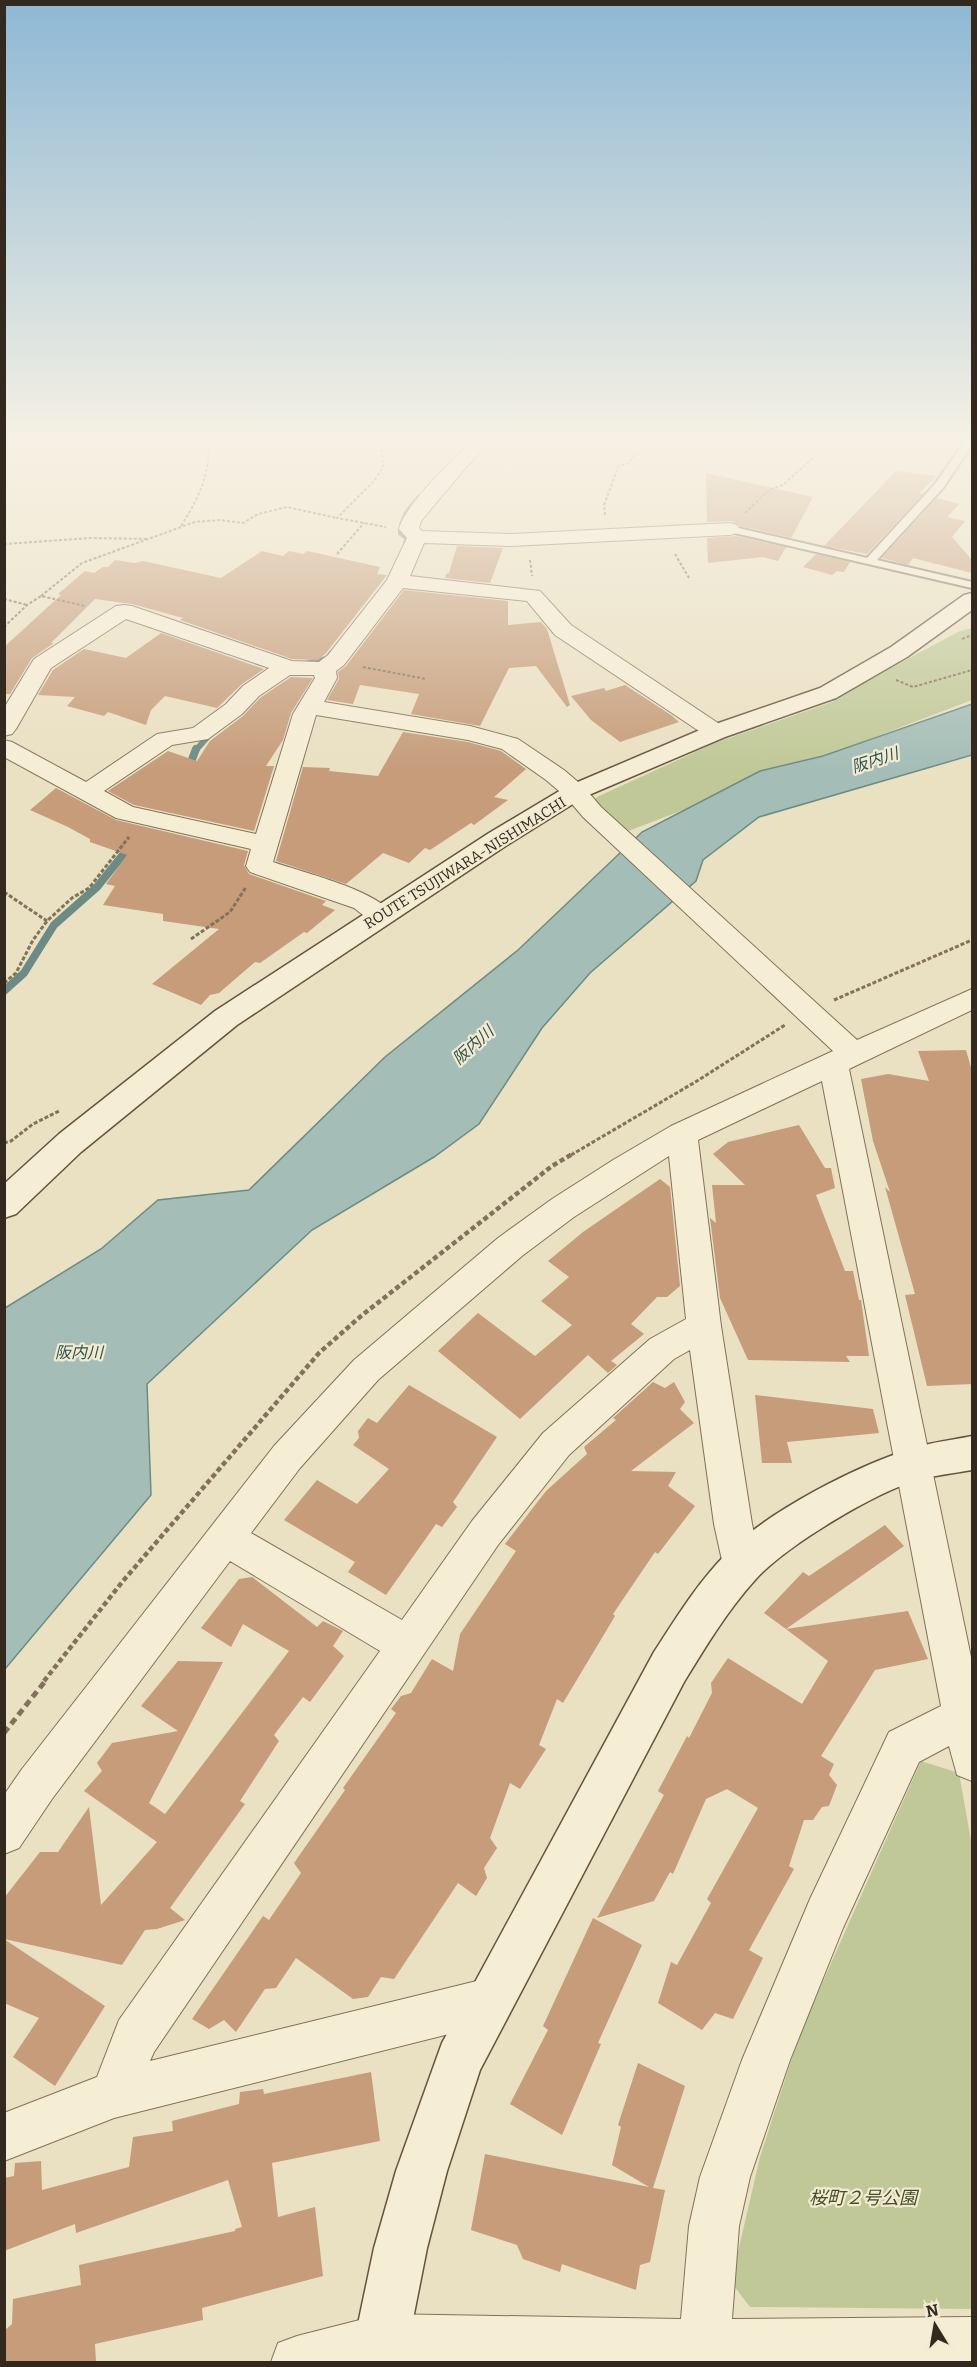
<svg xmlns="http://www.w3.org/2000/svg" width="977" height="2367" font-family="Bitter,'Noto Sans JP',serif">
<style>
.green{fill:#c0c897}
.water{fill:#a4bdb7;stroke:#6c8b84;stroke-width:1.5}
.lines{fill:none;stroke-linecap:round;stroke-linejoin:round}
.stream-far1{stroke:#6c8b84;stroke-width:6}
.stream{stroke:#6c8b84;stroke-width:8}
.building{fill:#c69c7a}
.lane-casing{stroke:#83715b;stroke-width:4}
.street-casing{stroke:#83715b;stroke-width:2}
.secondary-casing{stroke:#65533e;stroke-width:3}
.path-far3{stroke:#83715b;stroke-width:2;stroke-dasharray:3 2;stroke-linecap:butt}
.path-far2{stroke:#83715b;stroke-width:3;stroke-dasharray:4 2;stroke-linecap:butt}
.path-far1{stroke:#83715b;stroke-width:4.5;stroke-dasharray:5 3;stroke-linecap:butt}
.path{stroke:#83715b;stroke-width:5;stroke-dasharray:7 4.5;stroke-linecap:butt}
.lane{fill:#f6edd5;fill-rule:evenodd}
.street{fill:#f6edd5;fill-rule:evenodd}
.secondary{fill:#f6edd5;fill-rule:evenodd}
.labels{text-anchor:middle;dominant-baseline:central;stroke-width:4.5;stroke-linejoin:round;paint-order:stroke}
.street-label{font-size:15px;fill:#34291e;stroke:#f2ead1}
.water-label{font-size:16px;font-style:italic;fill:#2e5351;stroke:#f2ead1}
.near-park-label{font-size:18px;font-style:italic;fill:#434f26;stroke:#f2ead1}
</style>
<rect width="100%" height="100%" fill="#eae0c2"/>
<!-- green -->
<g class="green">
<polygon points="972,628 972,700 623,833 591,802 597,797 715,743 832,702 874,677 958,632"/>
<polygon points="921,1761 959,1773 972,1846 972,2309 750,2307 731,2282 760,2157 800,2033"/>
</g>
<!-- water -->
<polygon class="water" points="972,704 972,755 759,817 703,860 696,881 590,973 542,1028 479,1124 434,1157 312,1230 147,1384 151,1495 5,1669 5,1308 101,1249 158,1200 249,1190 385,1057 518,950 642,832 760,771 823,756"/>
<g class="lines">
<!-- stream-far1 -->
<g class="stream-far1">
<path d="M406,543L408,538L401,533C402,517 410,508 420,497"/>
<polyline points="301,665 327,659 332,653"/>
<polyline points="195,751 212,732"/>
</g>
<!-- stream -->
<g class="stream">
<polyline points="188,770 196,749"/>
<polyline points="4,991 24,973 54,925 97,887 130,846"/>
</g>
</g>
<!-- building -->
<g class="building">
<polygon points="896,471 937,476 919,493 923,494 867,554 824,546"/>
<polygon points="706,473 813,497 791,538 741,526 731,521 707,522"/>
<polygon points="937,498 959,504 947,517 965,521 952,537 972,560 972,573 913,558 908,565 882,558"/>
<polygon points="736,536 786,547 778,561 763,557 708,563 707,538"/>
<polygon points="457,546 503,548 490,583 445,578 446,574 449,573"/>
<polygon points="262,551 283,556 289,551 303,554 307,551 380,567 377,574 387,575 326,653 318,660 292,659 180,620 183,618 132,604 95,599 51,643 54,643 32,658 10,694 4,694 4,647 61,595 58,594 85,571 94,573 103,567 108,567 115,560 134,563 143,561 221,578"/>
<polygon points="816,554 850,562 844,572 837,571 832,575 803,567"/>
<polygon points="404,590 508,601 508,625 541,622 547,629 570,705 567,707 536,666 509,668 480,726 411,714 419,694 360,685 353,704 327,700 339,679 338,672 346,666"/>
<polygon points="161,633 264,669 242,684 217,708 165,696 151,710 146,725 108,712 104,716 67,706 75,697 38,695 53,670 84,649 126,658"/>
<polygon points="291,677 313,678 291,713 283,740 266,766 274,766 254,831 134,805 108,791 168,751 197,761 210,741 243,716 260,698"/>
<polygon points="625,685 671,715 679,722 620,742 591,720 571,696 604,688 606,691"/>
<polygon points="403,732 468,742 501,751 526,769 494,797 508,800 474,825 471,823 430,850 425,848 409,863 383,853 346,884 276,861 303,767 330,768 329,771 378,776"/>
<polygon points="56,788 116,820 248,851 244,865 249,874 326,901 322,905 335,910 307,933 304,932 260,963 255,962 219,993 210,995 201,1005 152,984 219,929 163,921 163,914 103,905 115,886 106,884 127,855 90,842 90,839 68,827 30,810"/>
<polygon points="966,1050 972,1071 972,1384 927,1386 905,1295 915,1294 885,1187 890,1192 873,1141 861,1079 888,1074 929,1081 918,1051"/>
<polygon points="799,1125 825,1168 831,1168 835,1188 816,1195 845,1271 853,1271 859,1300 861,1300 869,1356 846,1356 850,1362 748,1360 720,1298 710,1218 716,1223 712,1185 745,1185 713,1154 728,1142"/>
<polygon points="660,1179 670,1187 680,1286 667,1297 657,1297 631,1324 644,1334 611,1361 617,1365 608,1373 588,1355 520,1419 438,1351 478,1313 535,1356 572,1325 541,1301 569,1277 548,1261 583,1232"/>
<polygon points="653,1382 665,1388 674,1382 685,1402 680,1409 694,1423 631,1471 676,1472 668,1486 695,1506 658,1554 655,1552 613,1614 615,1616 563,1703 557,1699 539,1745 546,1749 520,1789 510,1783 490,1838 497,1848 484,1868 487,1878 476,1896 458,1883 394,1979 381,1977 368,1997 353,1999 296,1958 276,1988 265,1989 236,2032 224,2020 209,2029 192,2019 263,1916 269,1920 301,1873 294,1863 345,1790 343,1788 396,1713 391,1709 401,1696 411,1693 432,1659 453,1671 460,1634 516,1551 505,1544 546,1491 587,1454 584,1447 616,1420 613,1418"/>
<polygon points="409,1385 497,1437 453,1502 457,1507 442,1527 436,1524 386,1595 348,1572 355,1562 284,1520 317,1480 357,1504 389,1469 353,1445 359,1438 358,1431 368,1418 377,1423"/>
<polygon points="755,1395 873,1409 879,1433 787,1442 792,1463 762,1463"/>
<polygon points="885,1525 904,1546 786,1629 764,1613 803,1572 809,1576"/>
<polygon points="252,1577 317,1627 323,1621 343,1631 333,1646 344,1656 310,1702 303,1697 274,1735 279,1741 240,1801 245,1804 170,1908 185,1920 157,1929 145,1930 122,1965 4,1939 4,1898 40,1852 58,1852 89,1807 101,1905 157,1842 84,1791 102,1771 97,1763 112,1743 178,1731 141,1706 178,1661 223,1662 149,1803 165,1814 289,1651 243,1624 231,1647 201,1628 239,1579"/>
<polygon points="908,1611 928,1659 875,1670 821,1756 834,1764 829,1775 837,1785 829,1806 822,1807 813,1820 804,1820 789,1866 794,1869 749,1950 763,1958 733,2019 715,2013 702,2030 658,2003 671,1962 677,1965 711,1903 707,1899 758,1808 727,1789 706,1799 673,1874 670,1872 654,1901 597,1918 664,1795 658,1791 687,1736 689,1738 712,1693 711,1683 728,1658 802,1704 828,1661 786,1629"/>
<polygon points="593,1918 642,1945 598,2043 601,2044 562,2135 510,2104 548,2030 543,2026"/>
<polygon points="4,1939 105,2006 55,2086 13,2057 39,2018 4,2003"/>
<polygon points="638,2063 685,2086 653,2188 665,2190 650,2262 640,2265 636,2290 562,2264 560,2272 523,2259 517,2245 471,2230 485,2154 649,2187 612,2165 621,2127 618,2125"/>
<polygon points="371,2072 380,2141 272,2163 278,2217 315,2207 323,2276 202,2308 203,2320 95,2344 96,2362 5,2362 5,2330 12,2324 13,2299 81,2285 79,2265 235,2231 235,2229 242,2227 228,2180 76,2233 75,2224 4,2251 4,2178 14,2176 15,2163 41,2161 42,2190 129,2167 133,2137 173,2131 172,2121 239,2104 240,2092 263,2089 264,2094"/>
</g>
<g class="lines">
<!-- lane casing -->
<g class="lane-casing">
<polygon id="lane" points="966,440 972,440 972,445 943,488 877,560 972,582 972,588 730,532 725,529 730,526 867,558 935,484"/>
</g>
<!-- street casing -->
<g class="street-casing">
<path id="street" d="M473,440H493L467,466L421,521L419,528L422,531L511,534L730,523L737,525L740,529L737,533L730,535L511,546L424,543L410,576L540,591L571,625L724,727L728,732L724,737L716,739L708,737L555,635L527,601L403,588L344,665L336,671L337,678L324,702L470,726L518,739L564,770L584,787L601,807L857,1040L972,989V1010L849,1069L972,1662V1781L957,1775L949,1746L919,1762L843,1928L790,2060L750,2177L739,2226L732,2319L972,2317V2362H271L278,2343L297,2336L383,2314L681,2319L689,2226L700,2177L742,2060L810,1899L889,1732L941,1706L822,1081L698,1140L721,1326L752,1524L761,1565L756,1578L742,1583L728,1578L723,1565L714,1524L690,1350L674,1359L569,1455L498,1545L154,2052L150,2061L489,1978L505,1985L512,2001L505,2017L489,2024L114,2118L4,2161V2113L97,2077L119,2020L380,1651L230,1561L52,1799L19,1848L4,1854V1795L22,1769L274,1446L354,1360L498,1238L552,1199L613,1160L671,1126L833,1051L583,817L566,797L546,780L502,749L468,740L316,715L273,862C304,873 378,890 394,916L390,922L381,925L372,922L354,908L250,872L246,866L251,849L116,818L4,757V740L12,742L86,782L157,734L193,728L226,704L243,686L269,668L126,619L51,668L16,729L12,734L4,736V708L34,659L116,606L124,605L132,606L292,661L319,662L328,655L387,580L407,538L399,529C405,505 454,458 473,440ZM290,675H314L315,678L293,714L256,834L133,807L104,791L172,745L208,739L242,714L259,696ZM669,1156L686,1319L650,1339L543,1433L472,1521L402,1620L251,1533L300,1468L378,1380L522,1256L574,1217Z"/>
</g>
<!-- secondary casing -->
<g class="secondary-casing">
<g id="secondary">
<polygon points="972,593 972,610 907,657 836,698 725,737 584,797 507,845 237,1025 81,1152 16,1214 4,1218 4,1184 59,1134 215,1011 489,833 566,787 707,727 820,688 891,647 964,595"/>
<path d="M972,1436V1470C955,1473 936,1475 918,1480C875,1492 784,1547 755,1580C727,1611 706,1646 684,1682L480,2070L447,2171L427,2248L412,2324L408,2362H354L358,2324L374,2248L396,2171L442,2043L654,1652C676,1618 698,1582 727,1553C768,1511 858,1465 914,1448C932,1442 953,1440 972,1436Z"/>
</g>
</g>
<!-- path-far3 -->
<g class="path-far3">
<polyline points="383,440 381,443 383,467 374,481 337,518 386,527"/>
<polyline points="745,513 769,490 783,485 814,457"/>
<polyline points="605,515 604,505 619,465 626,465 648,440"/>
<path d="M181,526C197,501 207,481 209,451L188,440"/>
<polyline points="4,544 91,538 148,539"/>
<polyline points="337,554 364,523"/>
<polyline points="675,554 689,578"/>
<polyline points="530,560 532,576"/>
<polyline points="41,596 82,563 195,522 220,520 243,523 258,514 287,507 337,518"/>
<polyline points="4,599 27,605"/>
<polyline points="4,627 27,605 41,596 85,606"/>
<polyline points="962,639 972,635"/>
<polyline points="363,667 426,679"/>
<polyline points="896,680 913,687 972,670"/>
</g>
<!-- path-far2 -->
<g class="path-far2">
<polyline points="4,892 47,921"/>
<polyline points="191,939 230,912 246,887"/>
<polyline points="4,983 16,973 33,940 47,921 72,898 89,888 129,837"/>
<polyline points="834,1000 972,940"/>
<polyline points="4,1143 11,1141 33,1124 59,1111"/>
<polyline points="571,1155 697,1081 785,1025"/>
</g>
<!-- path-far1 -->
<polyline class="path-far1" points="44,1681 123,1581 319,1353 361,1316 552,1166 574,1153"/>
<!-- path -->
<polyline class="path" points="4,1733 46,1680"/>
<!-- lane -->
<use href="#lane" class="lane"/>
<!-- street -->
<use href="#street" class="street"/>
<!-- secondary -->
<use href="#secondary" class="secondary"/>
</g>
<!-- sky -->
<linearGradient id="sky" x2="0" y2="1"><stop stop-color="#8db8d4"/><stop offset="0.57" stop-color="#f6f1e4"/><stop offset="1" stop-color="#f6f1e4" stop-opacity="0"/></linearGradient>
<rect width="977" height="772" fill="url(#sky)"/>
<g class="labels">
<!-- street labels -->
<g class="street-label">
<text transform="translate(465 863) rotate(-32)">ROUTE TSUJIWARA-NISHIMACHI</text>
</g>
<!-- water labels -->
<g class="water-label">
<text transform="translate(875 760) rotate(-18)">阪内川</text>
<text transform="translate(473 1045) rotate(-42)">阪内川</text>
<text x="79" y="1352">阪内川</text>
</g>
<!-- near-park labels -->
<g class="near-park-label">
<text x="863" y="2198">桜町２号公園</text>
</g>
</g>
<!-- border -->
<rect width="977" height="2367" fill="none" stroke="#34291e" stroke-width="12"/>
<!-- north arrow -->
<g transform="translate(935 2325) rotate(349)" stroke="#f2ead1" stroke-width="4.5" paint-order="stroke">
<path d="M0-4.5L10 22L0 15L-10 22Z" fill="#34291e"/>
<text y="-9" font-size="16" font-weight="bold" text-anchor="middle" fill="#34291e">N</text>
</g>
</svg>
